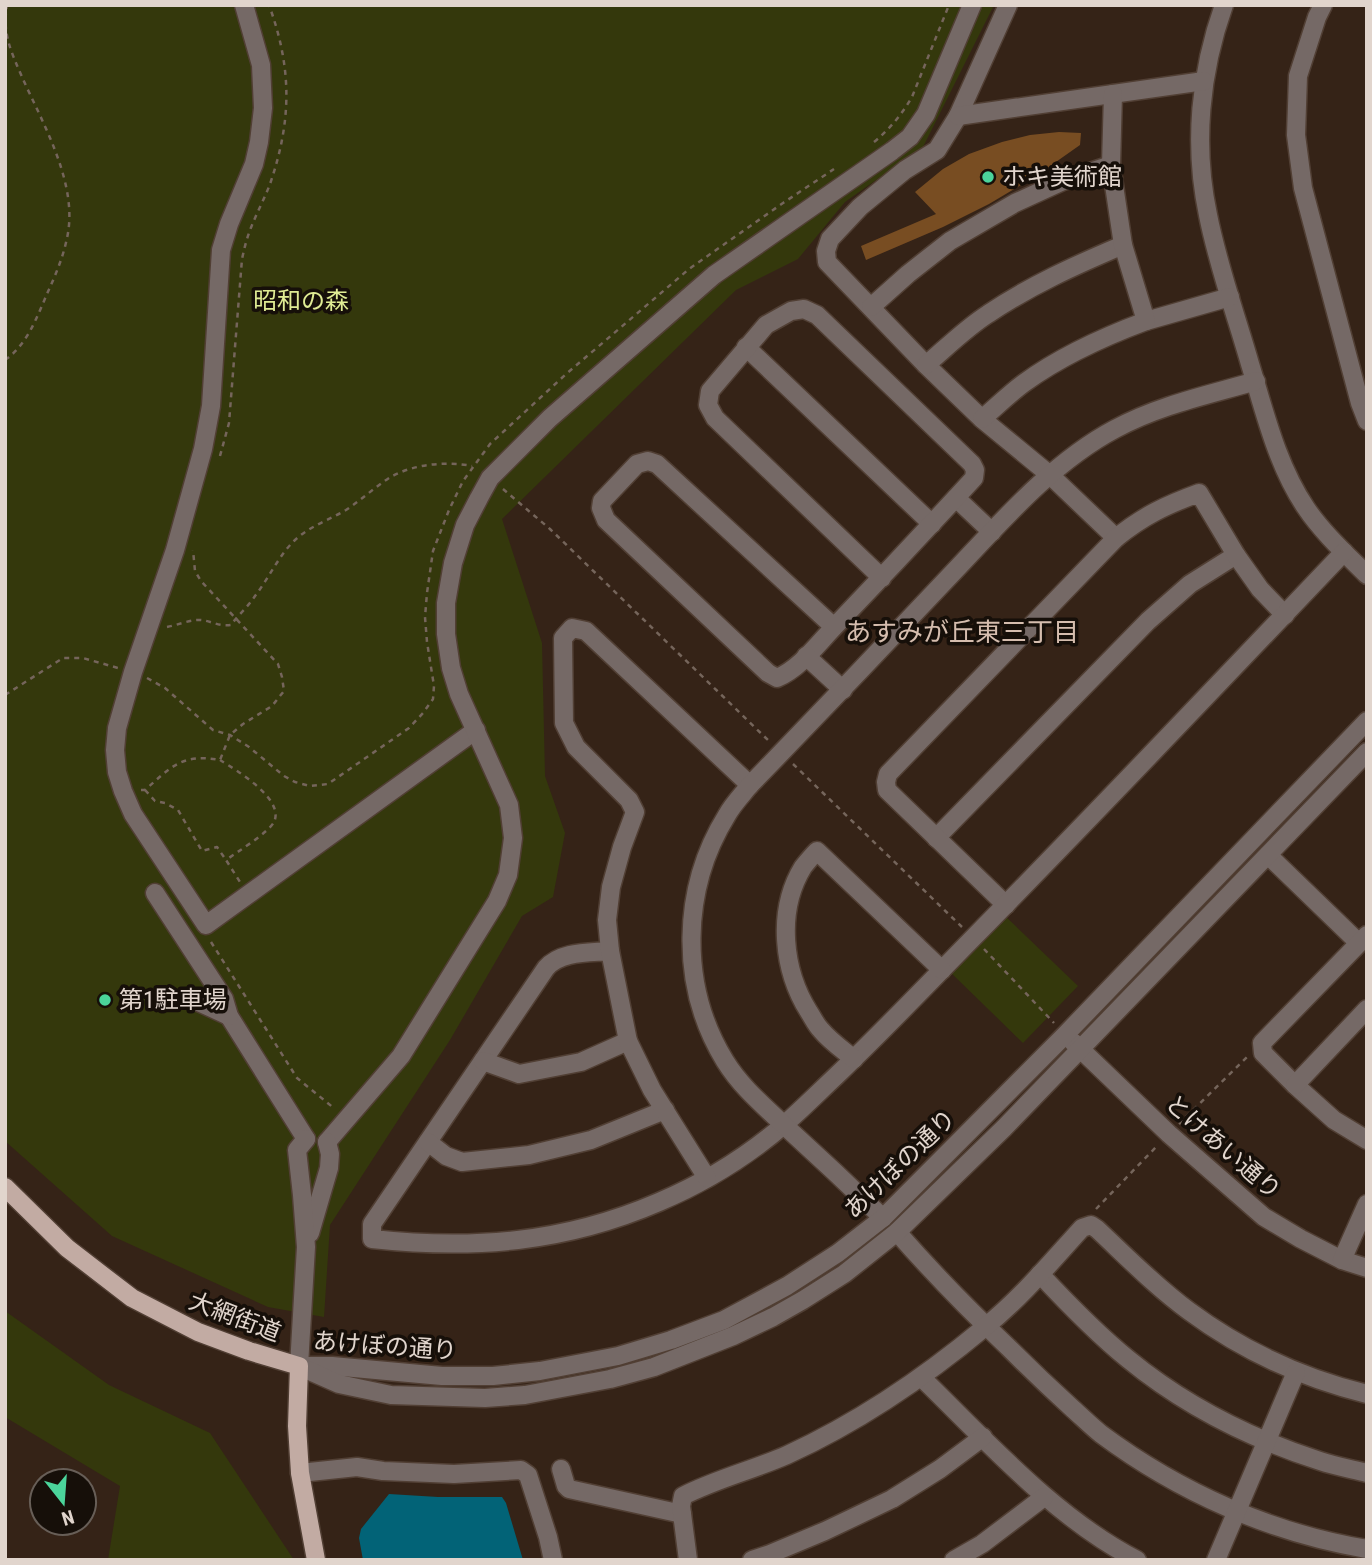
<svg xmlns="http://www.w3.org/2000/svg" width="1372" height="1565" font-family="'Roboto Condensed','Noto Sans JP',sans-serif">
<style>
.green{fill:#34380c}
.water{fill:#026377}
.building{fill:#784d22}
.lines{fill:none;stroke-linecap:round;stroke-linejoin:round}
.minor-casing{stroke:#513f34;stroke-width:21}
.major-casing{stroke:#513f34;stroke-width:21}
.path{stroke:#75655b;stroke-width:2.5;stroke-dasharray:5 5;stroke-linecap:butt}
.minor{stroke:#756966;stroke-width:18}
.major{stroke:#c2aba3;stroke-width:18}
.poi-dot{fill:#4bd49b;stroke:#160f09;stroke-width:2.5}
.labels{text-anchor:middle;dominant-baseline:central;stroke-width:7;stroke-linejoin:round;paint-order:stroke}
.poi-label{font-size:24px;fill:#e1d5cd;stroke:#160f09;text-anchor:start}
.park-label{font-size:24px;fill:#e0ec94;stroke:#160f09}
.street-label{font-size:24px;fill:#e1d5cd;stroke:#160f09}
.neighbourhood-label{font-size:26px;fill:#d5bdae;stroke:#160f09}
</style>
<rect width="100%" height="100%" fill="#352317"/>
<!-- green -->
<g class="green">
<polygon points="5,5 994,5 923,147 845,202 798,259 736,290 502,519 542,643 545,776 565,833 553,897 522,916 450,1040 330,1225 324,1317 268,1307 112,1236 5,1141"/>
<polygon points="1002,913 1078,986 1023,1043 947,969"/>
<polygon points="5,1311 109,1385 210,1433 294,1560 108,1560 120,1486 5,1417"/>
</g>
<!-- water -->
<polygon class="water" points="389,1494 438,1497 502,1497 506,1503 523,1560 363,1560 359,1538 361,1529"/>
<!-- building -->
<polygon class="building" points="1059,132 1081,133 1080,145 1036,176 989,204 943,227 866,260 861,246 936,214 915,192 943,169 969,154 1002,142 1030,135"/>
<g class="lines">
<!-- minor casing -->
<g class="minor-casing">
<g id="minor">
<polyline points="244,5 261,65 263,108 259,142 254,164 229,224 221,250 211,406 203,449 175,550 133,672 117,728 115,750 117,772 123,791 133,814 206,925 476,730"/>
<polyline points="1008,5 958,116 937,150 905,170 860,207 830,239 826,251 827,262 926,365 982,419 1050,475 1116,538"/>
<path d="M1224,5C1200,72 1193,145 1208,215C1218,266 1236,315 1250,364C1265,413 1277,465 1306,508C1322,532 1346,554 1367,575"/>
<polyline points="1323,5 1317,17 1298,76 1296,135 1303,188 1360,403 1367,421"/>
<polyline points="958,116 1204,81"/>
<polyline points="871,307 908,274 950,241 1015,203 1063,181 1111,165"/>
<polyline points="1146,321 1230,297"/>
<polyline points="746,347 932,524"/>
<path d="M926,365C946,348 966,328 988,314C1031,285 1076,265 1123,245"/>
<path d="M982,419C996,407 1009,394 1024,383C1061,356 1103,337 1146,321L1123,245L1111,165L1113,94"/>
<polyline points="956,498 992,532"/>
<path d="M834,627L657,464L648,461L637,464L602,501L601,508L606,520L768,673L777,678C801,668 819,642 837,624C883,576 929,527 974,478L975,470L972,464L817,315L804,309L791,311L766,325L710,391L708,405L715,418L882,578"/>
<polyline points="806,656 843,690"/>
<polyline points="936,838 1148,621 1190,584 1236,555"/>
<polyline points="1268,855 1359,943"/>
<polyline points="155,893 224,999 229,1016 306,1139"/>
<path d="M1006,905L887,790L886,782L888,774L1116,538C1143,516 1166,505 1199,493L1236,555L1260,589L1285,615"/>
<polyline points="1367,935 1262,1043 1263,1053 1295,1085 1334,1120 1367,1140"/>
<path d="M610,951C589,953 561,951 546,968L372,1224V1239C473,1250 564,1243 659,1202C704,1183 749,1155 786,1123C803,1108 819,1092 836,1076C882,1032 927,985 972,939C1098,811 1221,681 1344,552"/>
<polyline points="190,998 229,1016"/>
<polyline points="1073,1042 1169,1134 1264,1217 1301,1239 1342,1260 1367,1268"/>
<path d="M854,1059C843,1050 830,1041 821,1030C816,1025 813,1018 809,1012C783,971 776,911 803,867C807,862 812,856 817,851L942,970"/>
<polyline points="483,1061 519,1074 581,1062 628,1041"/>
<polyline points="1295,1085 1367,1009"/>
<polyline points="327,1142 401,1056 497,901 508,875 513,838 509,805 459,694 451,668 446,634 446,603 453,563 465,525 479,498 490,478 550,418 714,275 892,151 910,137 926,114 972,5"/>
<polyline points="428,1142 446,1156 462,1162 529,1155 591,1140 665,1110"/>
<polyline points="707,1178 652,1090 628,1041 610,951 607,920 611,887 622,847 635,812 629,800 576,747 564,723 563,638 572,628 586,631 750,785"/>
<path d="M883,1218C851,1187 819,1157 786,1127C764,1106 741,1087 725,1061C679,986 681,889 727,815C733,804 742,795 750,785C815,718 880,650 945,581C996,528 1049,464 1115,429C1159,405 1208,395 1256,381"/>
<path d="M897,1232C932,1272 969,1310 1008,1347C1029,1368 1051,1389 1073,1409C1082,1417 1091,1426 1101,1434C1179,1492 1271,1533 1367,1549"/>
<polyline points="310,1233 329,1168 330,1154 327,1142"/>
<polyline points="1342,1260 1367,1204"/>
<path d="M1040,1274C1068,1304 1096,1333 1128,1359C1184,1405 1252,1439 1320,1461C1335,1466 1351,1469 1367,1473"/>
<polyline points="299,1366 332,1366 442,1376 493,1376 540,1371 618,1356 671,1340 724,1320 787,1286 838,1253 883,1218 1065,1035 1367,721"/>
<polyline points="299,1366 306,1247 302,1195 297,1150 306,1139"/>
<polyline points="305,1369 339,1384 391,1395 485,1398 525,1395 610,1379 654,1367 733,1336 773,1317 803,1300 844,1274 897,1232 1004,1128 1367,752"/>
<path d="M921,1377C986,1440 1055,1518 1137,1560"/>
<polyline points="561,1469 566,1486 569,1489 682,1514"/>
<polyline points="300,1473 357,1467 383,1471 454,1474 521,1470 528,1475 548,1537 553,1560"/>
<path d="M688,1560L681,1506L683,1496C716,1479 753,1470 787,1455C859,1422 925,1377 985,1327C1021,1298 1051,1262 1082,1228L1091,1225L1097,1229C1127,1257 1156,1287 1189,1311C1243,1351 1302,1378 1367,1394"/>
<polyline points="752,1560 770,1554 825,1531 892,1499 940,1469 983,1437"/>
<polyline points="954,1560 982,1544 1044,1497"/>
<polyline points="1216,1560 1296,1372"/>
</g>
</g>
<!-- major casing -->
<g class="major-casing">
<polyline id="major" points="5,1187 67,1248 132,1298 198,1332 249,1351 299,1366 297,1426 300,1473 316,1560"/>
</g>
<!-- path -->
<g class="path">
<path d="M874,142C890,129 902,114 912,97L949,5"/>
<path d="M5,360C27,345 37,317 47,294C55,276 63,258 67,238C79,185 43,124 22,77C11,51 2,34 7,5"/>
<path d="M220,456L229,423L242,259C244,250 246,241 249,233C255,216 264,200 270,184C292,120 292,68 269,5"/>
<polyline points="503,489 550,529 770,742"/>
<path d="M167,627C177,625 187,621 196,620C209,619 217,627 231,625C238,615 248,607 255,596C269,578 279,555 295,540C310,526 329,520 346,510C361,500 374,488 389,478C412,464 446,461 472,466"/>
<polyline points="147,678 165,688 213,730 230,735 249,747 284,776 295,782 310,786 328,784 409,728 423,713 433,699 434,686 427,642 425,617 427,593 433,551 449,510 463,481 490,444 565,375 689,269 783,203 834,169"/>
<polyline points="5,695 63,658 83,658 118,668"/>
<path d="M220,760C236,770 285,799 274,822C268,833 237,852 226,860L240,882"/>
<polyline points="793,764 962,927"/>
<path d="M141,790H145C171,767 182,753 220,760L230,735L243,724L272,706L284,691L282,677L278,664L201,581L195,571L193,550"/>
<polyline points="145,790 155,801 165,803 178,810 202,851 217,847 226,860"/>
<polyline points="211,942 297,1078 335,1109"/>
<polyline points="984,949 1054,1023"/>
<polyline points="1179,1124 1247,1057"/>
<polyline points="1096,1209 1157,1146"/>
</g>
<!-- minor -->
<use href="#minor" class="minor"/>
<!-- major -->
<use href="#major" class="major"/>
</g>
<!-- markers -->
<g class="poi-dot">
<circle cx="988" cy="177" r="7"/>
<circle cx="105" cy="1000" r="7"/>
</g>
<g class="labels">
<!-- poi labels -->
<g class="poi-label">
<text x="1002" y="177">ホキ美術館</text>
<text x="119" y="1000">第1駐車場</text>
</g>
<!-- park labels -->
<g class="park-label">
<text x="301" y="301">昭和の森</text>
</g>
<!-- street labels -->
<g class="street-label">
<text transform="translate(1223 1147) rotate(41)">とけあい通り</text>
<text transform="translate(900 1164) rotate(-44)">あけぼの通り</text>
<text transform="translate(235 1317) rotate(21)">大網街道</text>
<text transform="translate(385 1346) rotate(4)">あけぼの通り</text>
</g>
<!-- neighbourhood labels -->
<g class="neighbourhood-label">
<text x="962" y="632">あすみが丘東三丁目</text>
</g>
</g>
<!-- border -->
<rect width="1372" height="1565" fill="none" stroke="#e1d5cd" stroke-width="14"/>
<!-- north arrow -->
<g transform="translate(63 1502) rotate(163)"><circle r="33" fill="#160f09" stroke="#675e57" stroke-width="2"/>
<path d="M0-5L12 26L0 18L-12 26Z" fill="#4bd49b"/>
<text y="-10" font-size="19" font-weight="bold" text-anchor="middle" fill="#e1d5cd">N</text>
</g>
</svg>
